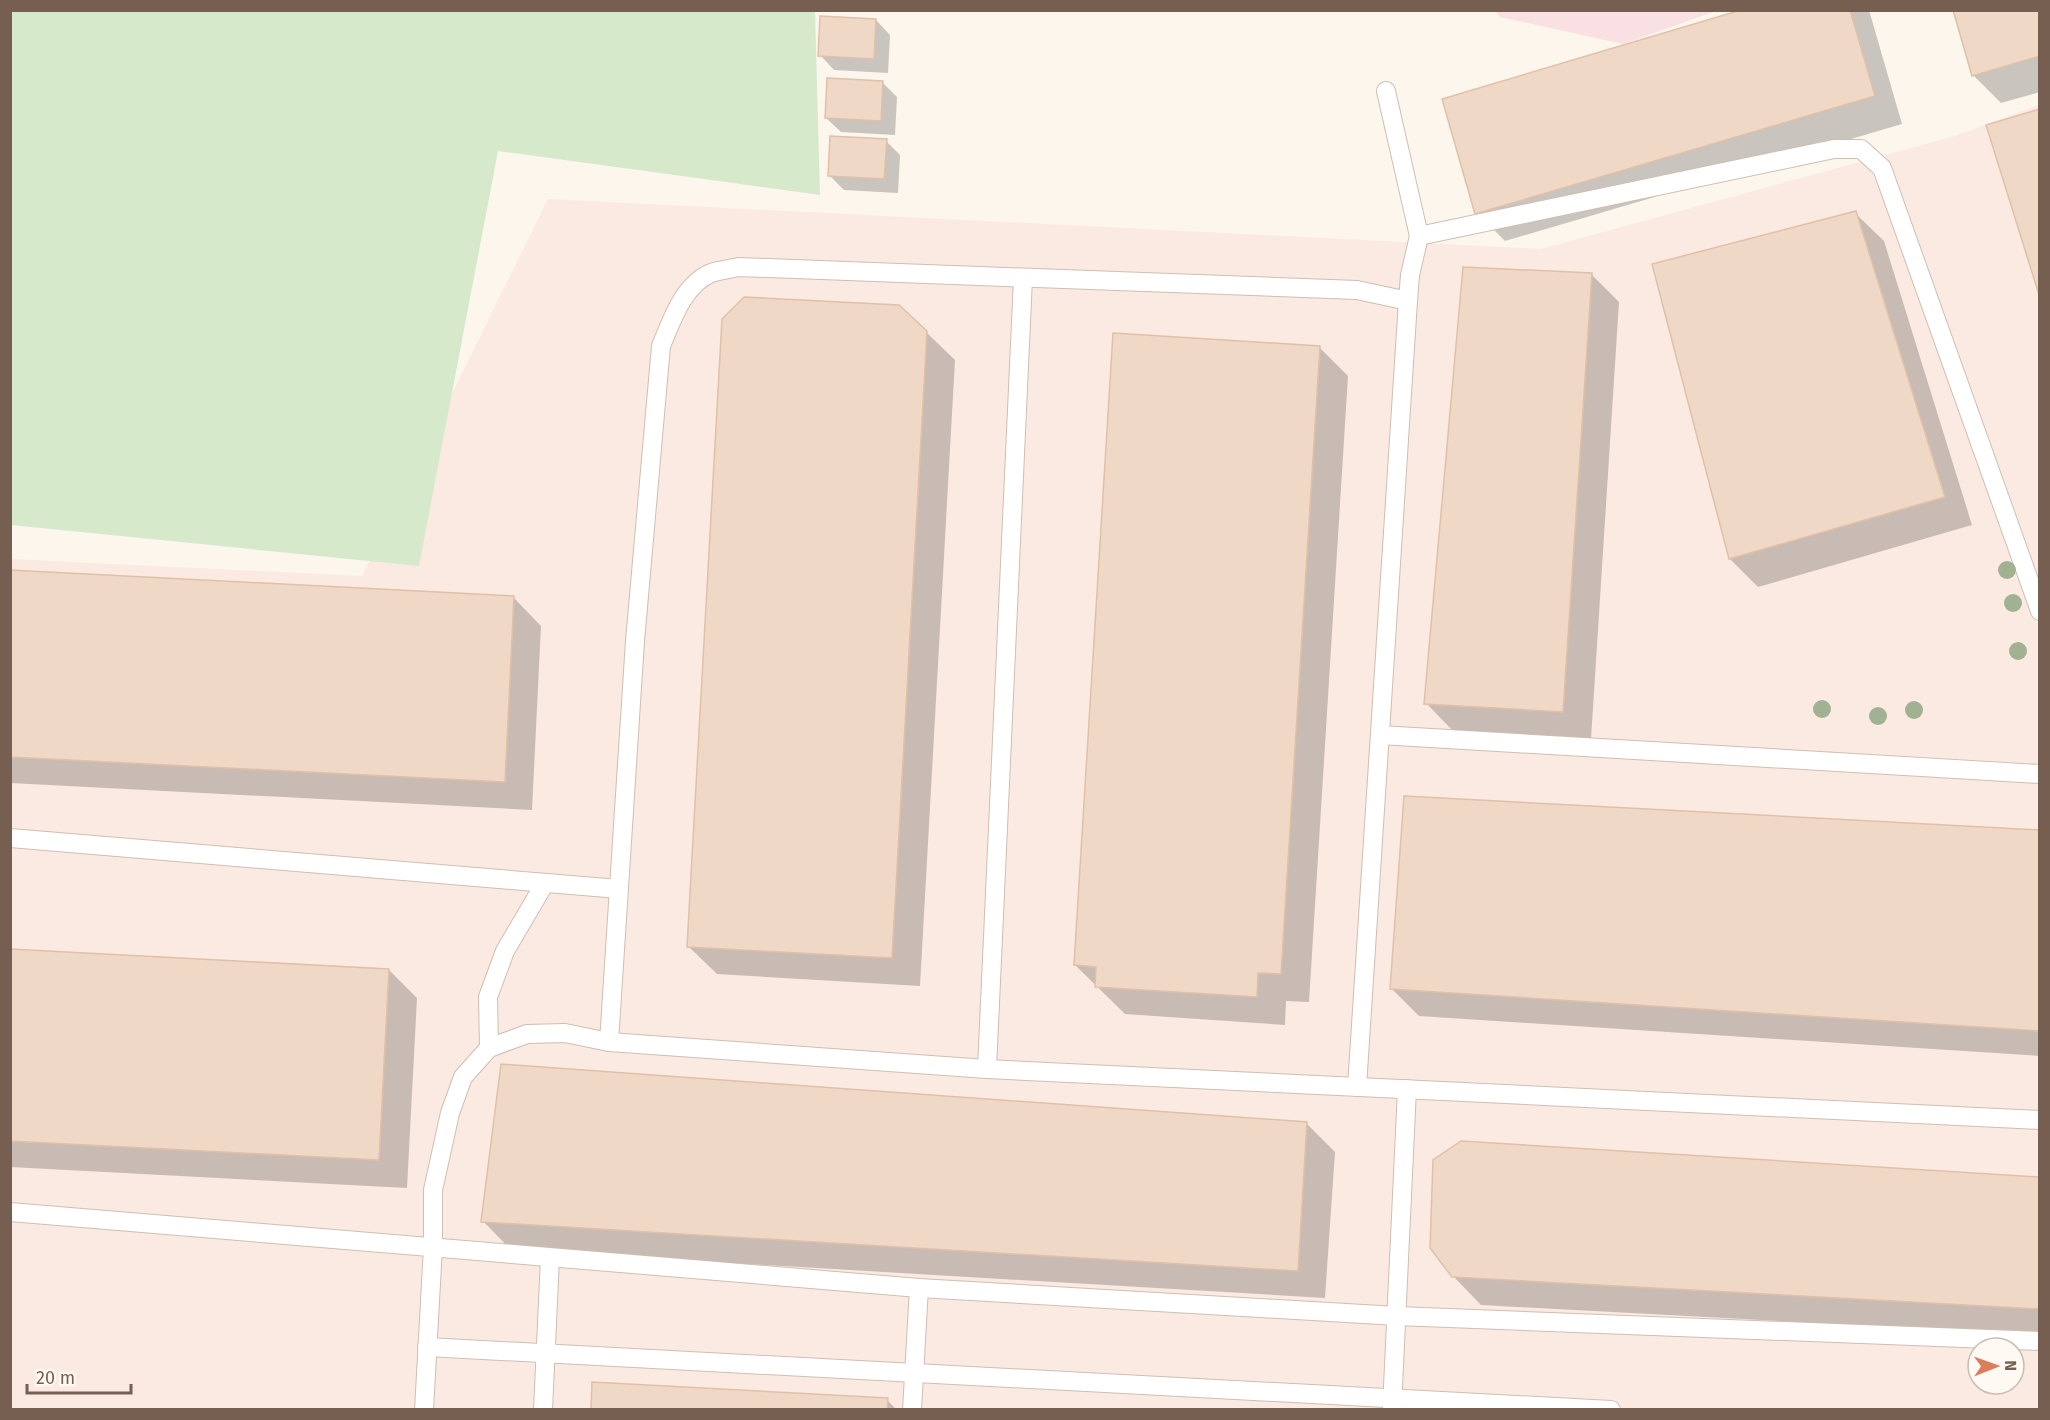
<svg xmlns="http://www.w3.org/2000/svg" width="2050" height="1420" font-family="'Fira Sans',sans-serif">
<style>
.commercial{fill:#fbeae1;fill-rule:evenodd}
.medical{fill:#f9e0e2}
.green{fill:#d6e9cb}
.shadow{fill:#0003}
.building{fill:#efd8c6;stroke:#e1c0a7;stroke-width:1.5}
.lines{fill:none;stroke-linecap:round;stroke-linejoin:round}
.service-casing{stroke:#cebfb2;stroke-width:20}
.service{stroke:#fff;stroke-width:18}
.tree{fill:#a0b292}
</style>
<rect width="100%" height="100%" fill="#fcf6ed"/>
<!-- commercial -->
<path class="commercial" d="M2039,105V1409H11L10,559L362,576L548,199L1541,249L1955,136ZM1978,1348H2014V1384H1978Z"/>
<!-- medical -->
<polygon class="medical" points="1495,11 1716,11 1623,44 1500,17"/>
<!-- green -->
<polygon class="green" points="10,11 815,11 820,195 498,151 419,566 11,525"/>
<!-- shadow -->
<g class="shadow">
<polygon points="1747,10 1869,10 1902,124 1505,241 1477,213"/>
<polygon points="2040,10 2040,92 2001,103 1973,75"/>
<polygon points="876,20 890,35 888,73 834,70 820,55"/>
<polygon points="883,83 897,97 895,135 841,132 826,118"/>
<polygon points="886,141 900,155 898,193 844,190 830,176"/>
<polygon points="1855,213 1884,241 1972,525 1758,587 1730,559"/>
<polygon points="1591,274 1619,302 1591,739 1454,732 1426,703"/>
<polygon points="926,332 955,360 920,986 717,974 688,946"/>
<polygon points="1319,347 1348,376 1309,1002 1286,1001 1285,1025 1125,1014 1075,965"/>
<polygon points="10,572 513,597 541,626 532,810 10,783"/>
<polygon points="2040,831 2040,1056 1419,1016 1391,988"/>
<polygon points="10,951 389,970 417,998 407,1188 10,1167"/>
<polygon points="1307,1124 1335,1152 1325,1298 511,1250 483,1221"/>
<polygon points="2040,1179 2040,1335 1481,1305 1453,1276"/>
<polygon points="887,1400 897,1410 593,1410"/>
</g>
<!-- building -->
<g class="building">
<polygon points="1741,10 1850,10 1875,96 1475,214 1442,99"/>
<polygon points="1953,10 2040,10 2040,56 1972,76"/>
<polygon points="820,16 876,19 874,59 818,56"/>
<polygon points="827,78 883,81 881,121 825,118"/>
<polygon points="2040,109 2040,298 1986,125"/>
<polygon points="830,136 887,139 884,179 828,176"/>
<polygon points="1856,211 1945,497 1729,559 1652,264"/>
<polygon points="1463,267 1592,273 1563,712 1424,704"/>
<polygon points="744,297 899,305 927,331 892,958 687,947 722,319"/>
<polygon points="1113,333 1320,346 1281,974 1258,973 1257,997 1095,987 1096,967 1074,965"/>
<polygon points="10,570 514,596 505,782 10,757"/>
<polygon points="1404,796 2040,830 2040,1031 1390,989"/>
<polygon points="10,949 389,969 379,1160 10,1141"/>
<polygon points="501,1064 1307,1122 1298,1271 481,1222"/>
<polygon points="1461,1141 2040,1177 2040,1309 1452,1277 1430,1248 1433,1160"/>
<polygon points="592,1382 888,1398 887,1410 591,1410"/>
</g>
<g class="lines">
<!-- service casing -->
<g class="service-casing">
<g id="service">
<polyline points="1419,236 1834,149 1861,149 1882,168 2040,611"/>
<polyline points="1380,735 2040,774"/>
<polyline points="10,838 619,889"/>
<path d="M609,1042L635,641L661,346C672,320 683,285 711,273C720,270 730,269 739,267L1357,290L1408,301"/>
<polyline points="489,1048 488,997 505,951 545,883"/>
<polyline points="987,1069 1023,278"/>
<polyline points="1357,1087 1408,301 1410,275 1419,236 1386,91"/>
<polyline points="10,1212 919,1288 1397,1316 2040,1341"/>
<polyline points="427,1347 1611,1410"/>
<polyline points="1392,1408 1407,1089"/>
<polyline points="424,1410 433,1247 433,1190 450,1113 463,1077 489,1048 527,1034 565,1033 609,1042 987,1069 2040,1120"/>
<polyline points="543,1410 550,1258"/>
<polyline points="912,1410 919,1288"/>
</g>
</g>
<!-- service -->
<use href="#service" class="service"/>
</g>
<!-- trees -->
<g class="tree">
<circle cx="2007" cy="570" r="9"/>
<circle cx="2013" cy="603" r="9"/>
<circle cx="2018" cy="651" r="9"/>
<circle cx="1822" cy="709" r="9"/>
<circle cx="1914" cy="710" r="9"/>
<circle cx="1878" cy="716" r="9"/>
</g>
<!-- border -->
<rect width="2050" height="1420" fill="none" stroke="#765f50" stroke-width="24"/>
<!-- north arrow -->
<g transform="translate(1996 1366) rotate(89)"><circle r="28" fill="#fefaf3" stroke="#c8bcb2" stroke-width="1.5"/>
<path d="M0-4.5L10 22L0 15L-10 22Z" fill="#dc7d5b"/>
<text y="-9" font-size="16" font-weight="bold" text-anchor="middle" fill="#765f50">N</text>
</g>
<!-- scale -->
<path d="M27 1384v9h104v-9" fill="none" stroke="#765f50" stroke-width="3"/>
<text x="36" y="1384" font-size="18" fill="#765f50" stroke="#fefaf3" stroke-width="4.5" paint-order="stroke">20 m</text>
</svg>
